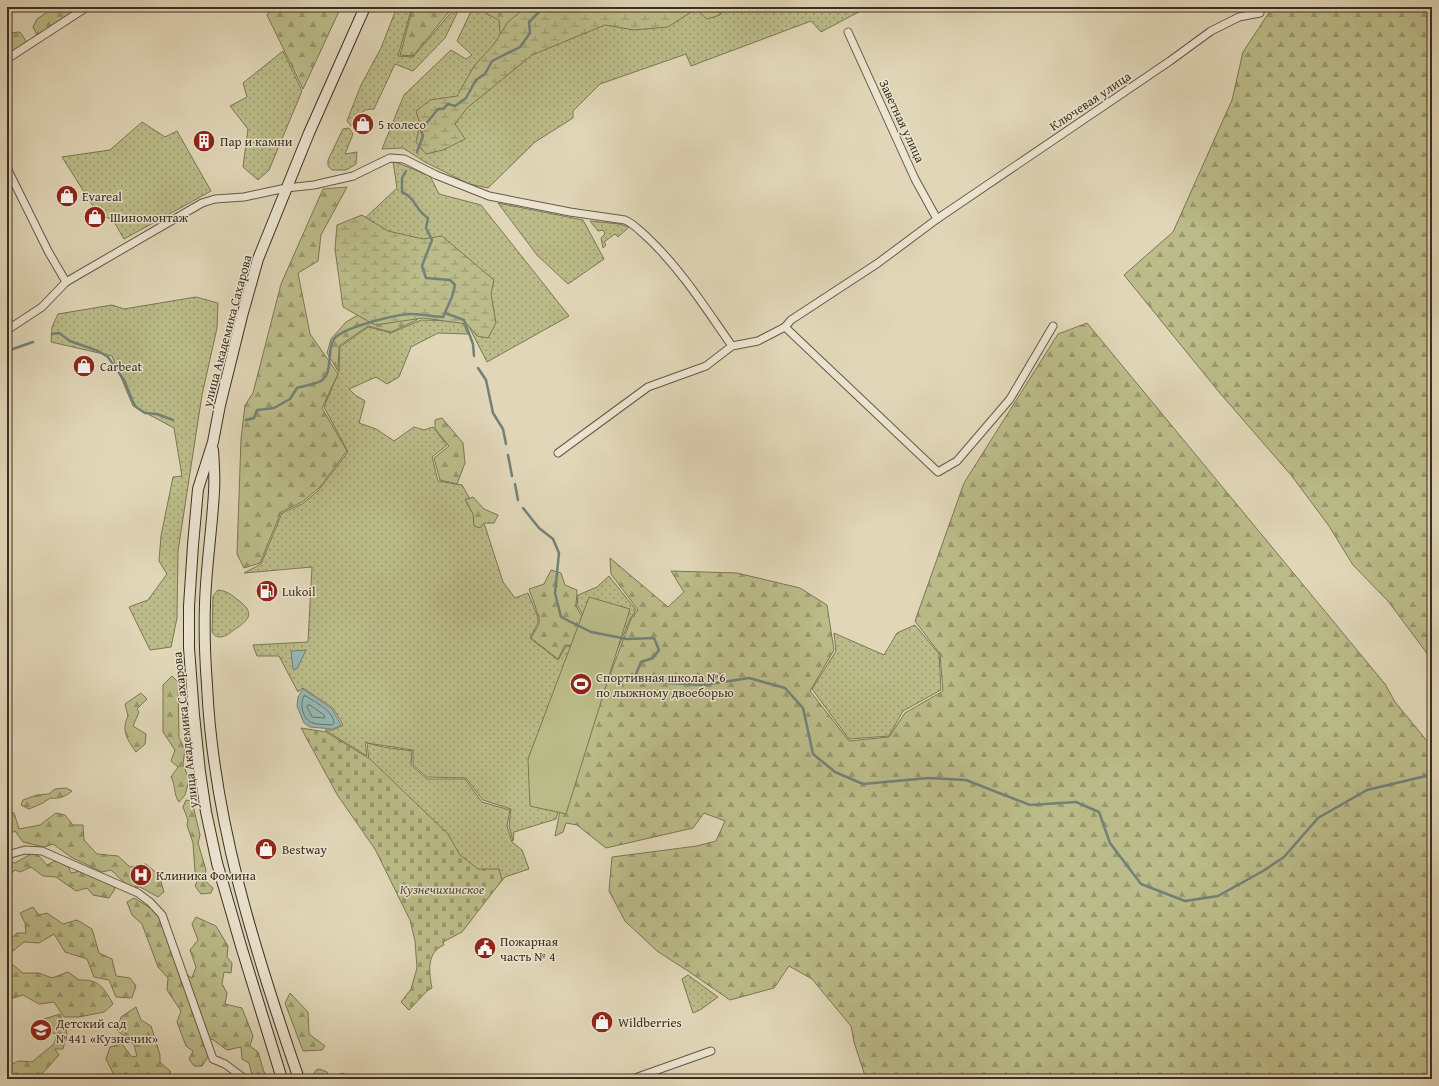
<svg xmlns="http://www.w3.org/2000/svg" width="1439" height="1086" font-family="'Gentium Book Plus',serif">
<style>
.grass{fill:url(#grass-dots);stroke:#7c7655}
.forest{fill:url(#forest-firs);stroke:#7c7655}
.wetland{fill:url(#wetland-marsh);stroke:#7c7655}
.cemetery{fill:url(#cemetery-stones);stroke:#7c7655}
.pitch{fill:#bbbc89;stroke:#7c7655}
.water{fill:#95b8b4;stroke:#728179}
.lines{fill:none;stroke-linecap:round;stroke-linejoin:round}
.shore{stroke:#69746a;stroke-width:1}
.stream{stroke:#728179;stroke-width:2.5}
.street-casing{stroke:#665947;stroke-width:9}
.secondary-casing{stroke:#3d2f21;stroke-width:12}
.street{stroke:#ece5d1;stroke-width:7}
.secondary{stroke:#ece5d1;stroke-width:10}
.labels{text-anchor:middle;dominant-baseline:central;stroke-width:3;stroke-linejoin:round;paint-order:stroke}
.street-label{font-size:13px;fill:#3d2f21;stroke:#ece5d1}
.poi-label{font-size:13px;fill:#3d2f21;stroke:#ece5d1;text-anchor:start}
.park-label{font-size:13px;font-style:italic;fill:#564b36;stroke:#ece5d1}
</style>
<defs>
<pattern id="grass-dots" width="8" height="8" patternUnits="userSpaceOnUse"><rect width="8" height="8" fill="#bbbc89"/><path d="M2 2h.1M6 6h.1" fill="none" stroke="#999970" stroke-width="1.8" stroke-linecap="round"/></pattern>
<pattern id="forest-firs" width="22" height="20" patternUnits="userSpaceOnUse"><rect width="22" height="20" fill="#bbbc89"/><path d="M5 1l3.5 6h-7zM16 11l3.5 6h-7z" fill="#999970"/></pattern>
<pattern id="wetland-marsh" width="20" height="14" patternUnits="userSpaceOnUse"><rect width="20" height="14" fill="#bbbc89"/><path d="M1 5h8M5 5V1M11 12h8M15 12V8" fill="none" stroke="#999970"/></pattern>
<pattern id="cemetery-stones" width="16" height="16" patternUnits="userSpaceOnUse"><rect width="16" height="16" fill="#bbbc89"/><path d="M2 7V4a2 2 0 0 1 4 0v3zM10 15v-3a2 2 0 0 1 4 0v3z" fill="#999970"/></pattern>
</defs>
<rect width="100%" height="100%" fill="#e1d7b8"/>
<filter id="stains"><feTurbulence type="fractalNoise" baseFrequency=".005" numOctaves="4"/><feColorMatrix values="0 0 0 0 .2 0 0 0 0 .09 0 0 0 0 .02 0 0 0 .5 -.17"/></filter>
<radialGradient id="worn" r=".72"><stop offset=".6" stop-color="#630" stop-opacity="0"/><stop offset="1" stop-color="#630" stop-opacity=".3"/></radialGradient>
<!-- grass -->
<g class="grass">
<path d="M397,7H412L398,56L413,57L456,7H460L445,38L413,71L395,64L374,109C360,109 359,115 354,125L351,126L347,121L361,85L381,48Z"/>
<polygon points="473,7 868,7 821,32 811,21 691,66 686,54 600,84 573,111 573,118 535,142 488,188 469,184 425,162 403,148 382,149 404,95 451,50 466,59 472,55 457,41"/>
<polygon points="283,51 302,91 269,170 258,180 243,167 248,129 230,106 247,97 243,83"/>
<polygon points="142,122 165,137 177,131 211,191 124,239 113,220 98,214 62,157 110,150"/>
<polygon points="349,128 353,134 345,154 357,152 356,164 346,170 332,170 328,166 328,160 343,129"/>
<polygon points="393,161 430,176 439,194 481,205 569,316 487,362 463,315 362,221 397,188"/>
<polygon points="498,203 583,220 604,259 568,284 537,255"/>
<polygon points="590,221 619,224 629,227 618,237 615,234 604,242 606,245 603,248 601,238 605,234 603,230 598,231"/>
<polygon points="196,297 218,303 217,328 202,395 178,551 177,618 171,647 150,650 129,607 148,600 167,574 159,561 161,536 173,477 182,476 174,428 133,406 112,356 51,342 52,327 58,314 112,305 124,309"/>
<polygon points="421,320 462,321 468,334 438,333 411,347 399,377 387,384 376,377 349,389 355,395 365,401 359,423 376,429 394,441 414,427 424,430 433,427 447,445 432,457 438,481 462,485 485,526 503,582 515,598 528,593 538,617 538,623 530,638 558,660 566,646 577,647 586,620 577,605 578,595 597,587 609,576 636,610 630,619 609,670 560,804 556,819 514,832 513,841 509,826 511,809 483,800 466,778 427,777 413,765 413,750 367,743 383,747 412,751 411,765 427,779 465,779 482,802 510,810 507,826 512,842 522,850 529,869 505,877 472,915 369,762 367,742 365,742 367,756 325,730 333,730 343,725 333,708 303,688 298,692 279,656 257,656 253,645 308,642 312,567 244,573 261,564 282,513 302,504 318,491 348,452 324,407 339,371 340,347 368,327 391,333"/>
<path d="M218,590C227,591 232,595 238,600C256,613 249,620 234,630C230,633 225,637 220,637C216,637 214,635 212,632L213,596Z"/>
<polygon points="915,625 939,654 941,690 903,711 889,736 849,739 812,689 836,651 834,633 884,655 897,633"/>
<polygon points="688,975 718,997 700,1010 693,1013 682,979"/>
<polygon points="319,1069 327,1072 329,1077 344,1073 345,1075 338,1079 311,1079 316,1070"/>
</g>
<!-- forest -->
<g class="forest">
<polygon points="55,7 83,7 37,35 33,27 37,19"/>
<polygon points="273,7 341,7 303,89 267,15"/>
<polygon points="413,7 453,7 413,56 400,55"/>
<polygon points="487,7 526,7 506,39 500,33 499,20 487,14"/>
<polygon points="703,7 727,7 720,15 707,19 699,12"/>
<polygon points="1269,7 1432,7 1432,660 1388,601 1353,565 1329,526 1291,475 1219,392 1124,275 1173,232 1232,100 1243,52 1270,11"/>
<polygon points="20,32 28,44 7,57 7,33"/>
<polygon points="347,187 321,235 318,261 298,273 310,334 338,374 322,408 347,451 319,488 302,502 281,512 260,563 244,568 237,554 241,439 245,405 253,393 281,284 323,189"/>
<polygon points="424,309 417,320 391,332 368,326 339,346 338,371 327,353 331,339 346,322 363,312"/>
<polygon points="1087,323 1385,684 1395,702 1432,747 1432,1079 866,1079 854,1042 851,1026 812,979 789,966 774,988 730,1000 688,971 657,951 625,921 609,891 612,857 697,846 716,841 725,821 704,813 693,828 606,848 577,825 566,823 563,832 555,836 561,805 631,619 638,610 611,574 610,558 668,607 684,592 671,571 737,573 800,588 827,605 834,650 810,691 849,741 889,737 905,713 943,691 940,654 915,621 964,483 1058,334"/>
<polygon points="442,418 463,443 465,463 457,484 440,480 434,458 449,446 435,429 435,420"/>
<polygon points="473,497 484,509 498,515 494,523 484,523 480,528 474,526 473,514 465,500"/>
<polygon points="551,570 561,573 565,585 577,590 576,606 585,622 575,646 565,645 558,659 531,638 539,624 539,617 529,589 544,584"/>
<path d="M172,676L178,682L179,738L185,749L183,764L189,780L185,795L179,802C173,794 176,785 171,777L178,767L171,761L175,750L163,732V685Z"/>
<path d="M141,693L147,699L137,709L139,712L133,726L146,734L145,744L136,752C127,739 121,731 128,716L125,704Z"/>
<path d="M66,788L72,791C65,797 59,799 50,798L43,803L29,809L21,805L23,800L37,795L49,794L55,789Z"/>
<polygon points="186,800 192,801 200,835 198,843 206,870 204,880 213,888 211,893 201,894 195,886 198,879 195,872 193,843 187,825 188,820 183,807"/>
<polygon points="7,811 14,813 19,829 40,825 56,813 65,815 73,825 83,825 84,840 97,854 118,856 130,867 146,864 159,875 164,892 158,897 140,887 130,888 111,870 102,872 71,857 53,844 44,847 23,842 15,831 7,836"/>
<polygon points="31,854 37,854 47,865 57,860 67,863 71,873 90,869 111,878 115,889 109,898 93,895 87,888 76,891 56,877 43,876 31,867 20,872 15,870 10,875 7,876 7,861 15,863"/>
<polygon points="134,898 157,912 166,933 178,969 192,978 196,967 190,950 198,940 192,924 196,917 216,926 228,946 227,957 232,963 231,973 224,972 222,984 227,993 225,1004 242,1008 253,1036 250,1046 258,1052 264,1072 269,1079 253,1079 249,1063 242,1059 241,1047 227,1050 212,1039 206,1044 209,1055 202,1066 194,1066 189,1059 193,1051 186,1046 177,1022 181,1011 167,990 168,978 158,967 142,924 132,915 127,902"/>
<polygon points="33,907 39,915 47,913 63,924 77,920 92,929 99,953 112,959 116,976 130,978 136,986 132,998 116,997 109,980 94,977 87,959 65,952 54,934 39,943 24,942 13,951 7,942 17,933 26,933 25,923 20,913"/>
<path d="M7,960L23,973H39L52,978L68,972L79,980C99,979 104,988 113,1004L104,1012L79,1017H64L54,1002L39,1004L23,995L13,998L7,994Z"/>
<polygon points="290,993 308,1012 309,1034 325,1046 322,1050 303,1051 285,1003"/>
<polygon points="136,1007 141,1020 151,1026 160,1055 160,1062 171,1072 166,1078 153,1074 150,1079 116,1079 106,1059 110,1047 122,1044 132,1057 137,1056 134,1045 117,1030 121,1017"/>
<polygon points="60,1014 67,1033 63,1049 55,1049 59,1055 40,1076 19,1075 13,1079 7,1079 7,1066 19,1061 32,1062 54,1044 57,1035 42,1027 44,1019"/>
</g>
<!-- wetland -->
<g class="wetland">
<polygon points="526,7 699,7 668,27 634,30 605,25 532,55 467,108 455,124 465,139 443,150 426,154 416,142 420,124 416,111 430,100 457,96 474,66 494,44 508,22"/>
<polygon points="362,215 388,231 423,239 442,236 494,280 491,294 496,323 488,338 477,336 467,324 423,318 375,325 343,307 335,249 337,225"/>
</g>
<!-- cemetery -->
<path class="cemetery" d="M301,728L326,732L370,759L448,834L460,855L478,869H499L502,880L462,932L443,942L444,945C426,952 429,973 432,988L427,991L409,1010L401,1002L411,989L417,968L415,941L410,920L375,849L338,796Z"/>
<!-- pitch -->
<polygon class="pitch" points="589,597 630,609 566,814 530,806 528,759"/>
<!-- water -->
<g class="water">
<polygon points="306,650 297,669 293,669 291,651"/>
<polygon points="303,689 332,709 341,725 333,729 310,727 304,723 297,706 298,697"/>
</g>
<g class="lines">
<!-- shore -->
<g class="shore">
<path d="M304,696H306C316,703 333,710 334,723L332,725C326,724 318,725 313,723C303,721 299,703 304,696Z"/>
<polygon points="308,705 310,705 324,715 325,718 312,717 307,707"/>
</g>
<!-- stream -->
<g class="stream">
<polyline points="417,152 423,136 421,130 438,109 443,109 448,104 455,106 466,98 476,80 485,74 492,61 520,47 530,33 529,22 544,7"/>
<polyline points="445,313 464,320 473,344 474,356"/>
<polyline points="52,334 59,333 70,341 98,351 108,357 124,380 133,402 136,407 145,413 157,414 173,420"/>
<polyline points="7,351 33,342"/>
<polyline points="478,368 486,380 493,413 503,429 506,444"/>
<path d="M246,420L254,418L257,410L274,408L290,399L297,388C303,386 316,384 321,381C334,372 326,351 334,339C343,327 398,314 412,314C423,314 433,317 443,317L452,297L455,285L450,280L426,278L422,266L432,240L426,228L428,218C415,210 416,198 402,192V178L406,171"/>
<polyline points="508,455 512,476"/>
<polyline points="515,484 518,500"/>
<polyline points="523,508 539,528 553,539 559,553 555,593 561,617 591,632 627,639 654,638 659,650 653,658 641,662 636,674 648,682 703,685 749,678 785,688 803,708 813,754 835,772 863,784 929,778 966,780 1030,805 1076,802 1099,812 1110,843 1141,884 1185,901 1218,896 1263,871 1284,857 1318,818 1367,790 1426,776 1432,777"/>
</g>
<!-- street casing -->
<g class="street-casing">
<g id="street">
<polyline points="848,32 915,179 937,219"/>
<polyline points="7,59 87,7"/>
<polyline points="7,168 48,251 66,282"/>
<polyline points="1053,326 1010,399 957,461 938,472 785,327 791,320 878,263 937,219 1170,61 1211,31 1239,17 1260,13"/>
<path d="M7,330L42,307L66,282L202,203L215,199L244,197L286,188L314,185L353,176L390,158L404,159L436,175L489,196L570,212L625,220C634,224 640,231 647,237C681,269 706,309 732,346"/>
<polyline points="558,453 648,387 706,366 732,346 758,341 785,327"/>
<polyline points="7,855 25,850 42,851 138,893 150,902 162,915 213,1059 225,1064 245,1079"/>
<polyline points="632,1079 711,1051"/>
</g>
</g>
<!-- secondary casing -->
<g class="secondary-casing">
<g id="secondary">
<path d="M213,450C214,464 215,478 214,492C212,529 206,567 205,604C204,631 205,658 207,685C213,819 255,952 299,1079"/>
<polyline points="282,1079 241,946 217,863 206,812 200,772 194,715 189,648 189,606 193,545 198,489 213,442 220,405 242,316 258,259 309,133 365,7"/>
</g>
</g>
<!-- street -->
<use href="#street" class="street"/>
<!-- secondary -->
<use href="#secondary" class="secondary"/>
</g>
<!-- icons -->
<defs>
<g id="shop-disc" transform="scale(1.15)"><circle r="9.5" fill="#8f2418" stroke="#ece5d1"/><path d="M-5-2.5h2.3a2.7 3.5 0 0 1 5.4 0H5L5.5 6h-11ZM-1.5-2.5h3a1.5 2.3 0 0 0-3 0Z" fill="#fff"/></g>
<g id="building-disc" transform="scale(1.15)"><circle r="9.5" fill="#8f2418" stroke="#ece5d1"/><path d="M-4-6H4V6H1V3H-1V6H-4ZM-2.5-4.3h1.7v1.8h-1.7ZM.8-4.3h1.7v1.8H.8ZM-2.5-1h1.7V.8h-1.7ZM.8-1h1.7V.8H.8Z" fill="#fff"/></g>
<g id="fuel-disc" transform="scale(1.15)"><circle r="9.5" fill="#8f2418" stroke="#ece5d1"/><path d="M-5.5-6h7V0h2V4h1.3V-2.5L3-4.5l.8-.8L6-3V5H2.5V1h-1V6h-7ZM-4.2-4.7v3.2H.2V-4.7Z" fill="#fff"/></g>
<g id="stadium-disc" transform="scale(1.15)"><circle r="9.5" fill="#8f2418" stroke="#ece5d1"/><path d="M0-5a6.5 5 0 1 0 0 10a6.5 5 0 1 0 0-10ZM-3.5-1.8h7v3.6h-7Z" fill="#fff"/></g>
<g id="hospital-disc" transform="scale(1.15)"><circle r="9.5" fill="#8f2418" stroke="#ece5d1"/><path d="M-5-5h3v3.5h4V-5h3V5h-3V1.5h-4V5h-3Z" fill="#fff"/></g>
<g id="civic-disc" transform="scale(1.15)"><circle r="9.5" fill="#8f2418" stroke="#ece5d1"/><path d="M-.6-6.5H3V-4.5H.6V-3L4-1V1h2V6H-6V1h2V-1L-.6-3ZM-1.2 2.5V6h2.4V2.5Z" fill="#fff"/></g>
<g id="school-disc" transform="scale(1.15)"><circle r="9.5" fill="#8f2418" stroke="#ece5d1"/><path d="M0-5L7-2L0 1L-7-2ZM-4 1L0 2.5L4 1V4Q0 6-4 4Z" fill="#fff"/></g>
</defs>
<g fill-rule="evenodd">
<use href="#shop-disc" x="363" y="124"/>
<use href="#building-disc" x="204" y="141"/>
<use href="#shop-disc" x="67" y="196"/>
<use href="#shop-disc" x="95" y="217"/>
<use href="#shop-disc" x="84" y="366"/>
<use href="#fuel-disc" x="267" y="591"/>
<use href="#stadium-disc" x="581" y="684"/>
<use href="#shop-disc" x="266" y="849"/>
<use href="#hospital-disc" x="141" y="875"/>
<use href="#civic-disc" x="485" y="948"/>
<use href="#shop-disc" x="602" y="1022"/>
<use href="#school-disc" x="41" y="1030"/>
</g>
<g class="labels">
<!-- street labels -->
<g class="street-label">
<text transform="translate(1090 101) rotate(-34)">Ключевая улица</text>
<text transform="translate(902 121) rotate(65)">Заветная улица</text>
<text transform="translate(227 331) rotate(-75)">улица Академика Сахарова</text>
<text transform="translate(185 730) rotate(-96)">улица Академика Сахарова</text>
</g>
<!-- poi labels -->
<g class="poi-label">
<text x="378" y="124">5 колесо</text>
<text x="220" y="141">Пар и камни</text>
<text x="82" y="196">Evareal</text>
<text x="110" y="217">Шиномонтаж</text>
<text x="100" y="366">Carbeat</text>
<text x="282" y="591">Lukoil</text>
<text x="596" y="677">Спортивная школа №6<tspan x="596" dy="15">по лыжному двоеборью</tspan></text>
<text x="282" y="849">Bestway</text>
<text x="156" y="875">Клиника Фомина</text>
<text x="500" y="941">Пожарная<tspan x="500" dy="15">часть № 4</tspan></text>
<text x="618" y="1022">Wildberries</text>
<text x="56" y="1023">Детский сад<tspan x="56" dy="15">№441 «Кузнечик»</tspan></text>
</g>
<!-- park labels -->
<g class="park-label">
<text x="442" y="889">Кузнечихинское</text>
</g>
</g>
<!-- margin -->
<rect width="1439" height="1086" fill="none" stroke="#e1d7b8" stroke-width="24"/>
<rect x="8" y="8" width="1423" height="1070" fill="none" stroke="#3d2f21" stroke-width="2"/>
<rect x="12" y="12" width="1415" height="1062" fill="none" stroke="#3d2f21"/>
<rect width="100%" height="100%" filter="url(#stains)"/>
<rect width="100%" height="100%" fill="url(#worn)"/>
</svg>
